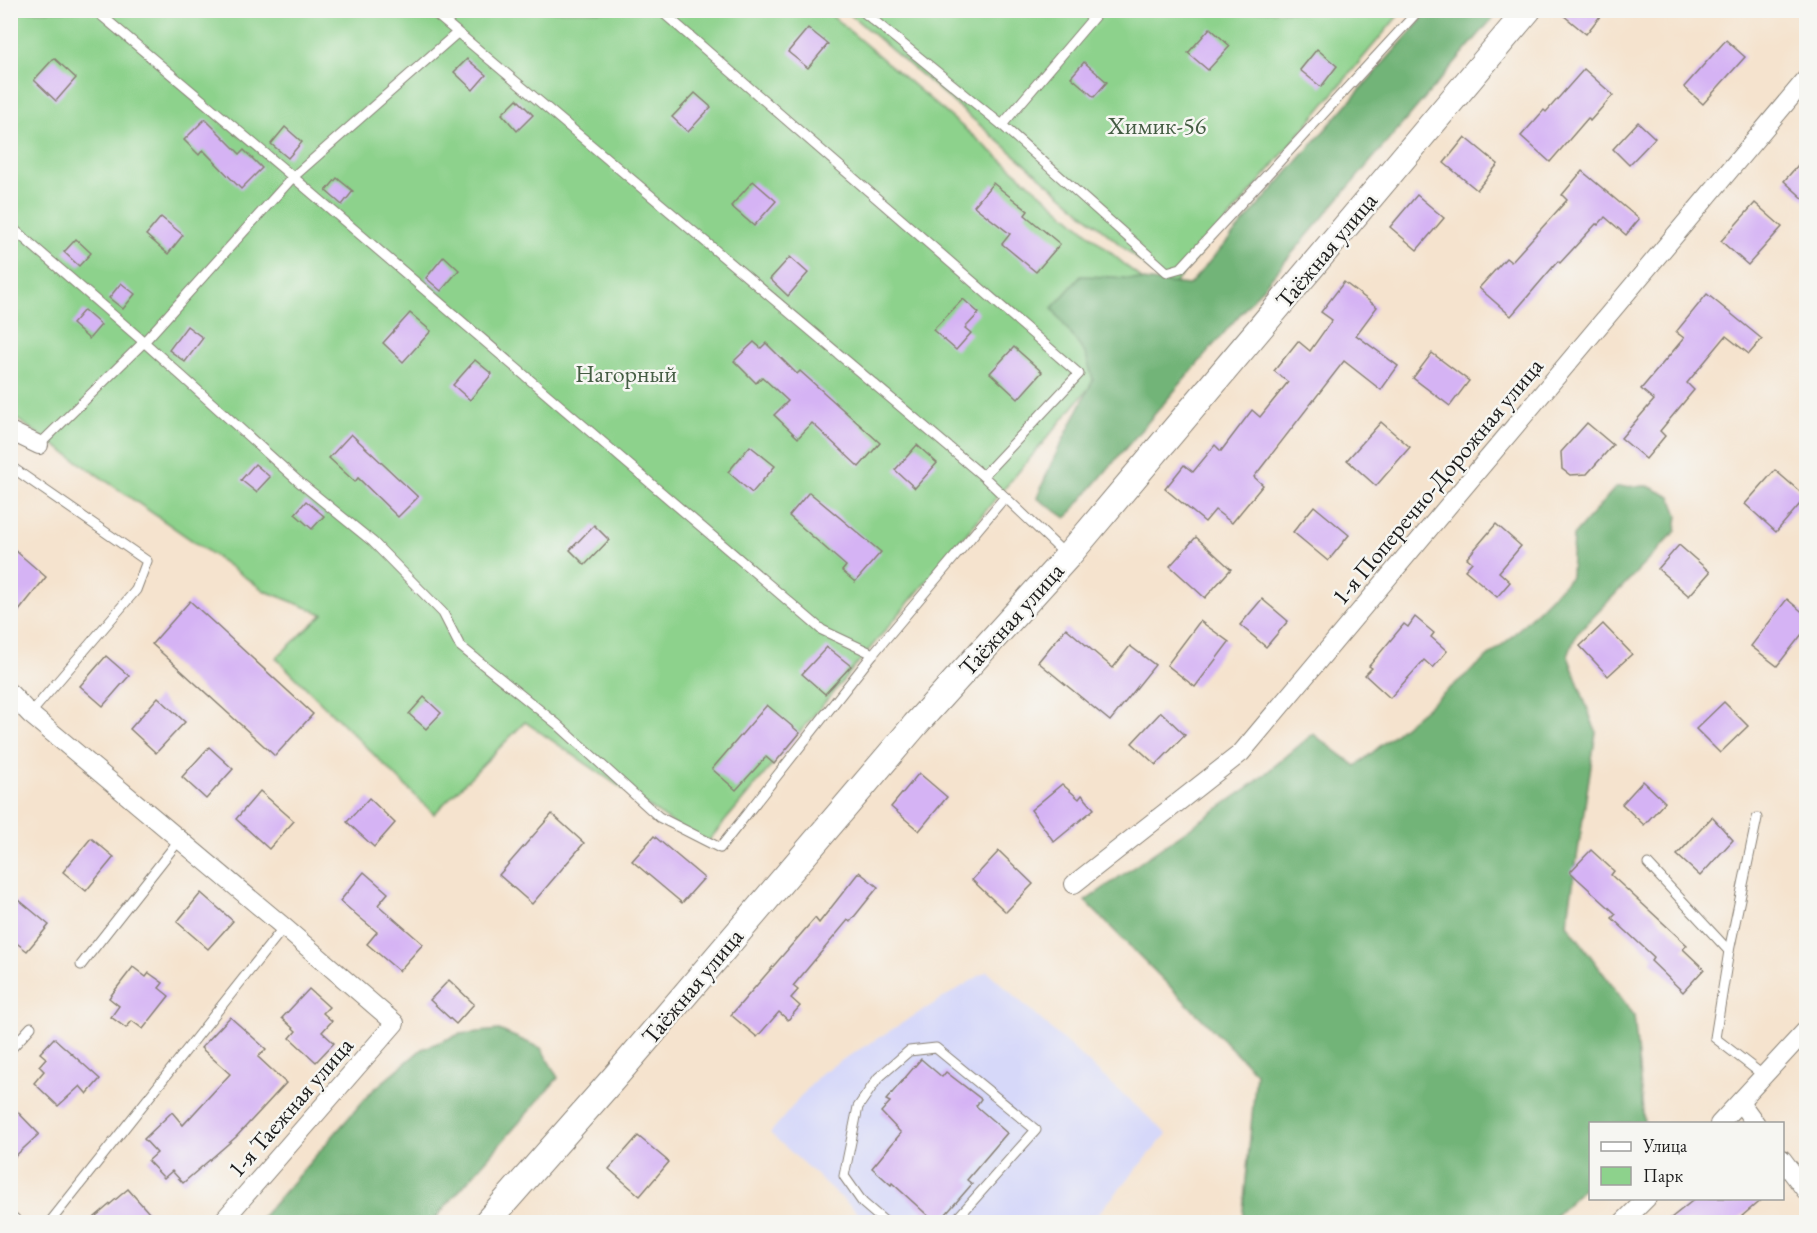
<svg xmlns="http://www.w3.org/2000/svg" width="1817" height="1233" font-family="'EB Garamond',serif">
<style>
.built{fill:#d6d8f9}
.green{fill:#8dd28c;stroke:#547754;stroke-width:1.5}
.forest{fill:#72b478;stroke:#47684a;stroke-width:1.5}
.building{fill:#d5b3f4}
.lines{fill:none;stroke-linecap:round;stroke-linejoin:round}
.lane-casing{stroke:#888075;stroke-width:11}
.street-casing{stroke:#888075;stroke-width:20}
.secondary-casing{stroke:#888075;stroke-width:28}
.lane{stroke:#fff;stroke-width:9}
.street{stroke:#fff;stroke-width:18}
.secondary{stroke:#fff;stroke-width:26}
.labels{text-anchor:middle;dominant-baseline:central;stroke-width:5;stroke-linejoin:round;paint-order:stroke}
.park-label{font-size:24px;fill:#445c43;stroke:#f6f6f2}
.street-label{font-size:24px;fill:#1c1c1c;stroke:#f6f6f2}
</style>
<rect width="100%" height="100%" fill="#f6f6f2"/>
<filter id="ink" filterUnits="userSpaceOnUse"><feTurbulence type="fractalNoise" baseFrequency=".0167" numOctaves="2"/><feDisplacementMap in="SourceGraphic" scale="12" xChannelSelector="R" yChannelSelector="G"/><feConvolveMatrix kernelMatrix="1 2 1 2 8 2 1 2 1" color-interpolation-filters="sRGB"/></filter>
<filter id="wash" filterUnits="userSpaceOnUse"><feTurbulence type="fractalNoise" baseFrequency=".008" numOctaves="4" result="noise"/><feDisplacementMap in="SourceGraphic" scale="24" xChannelSelector="R" yChannelSelector="G"/><feGaussianBlur stdDeviation="1.35" result="paint"/><feColorMatrix in="noise" values="0 0 0 0 0 0 0 0 0 0 0 0 0 0 0 0 0 1.4 0 .05"/><feComposite in="paint" operator="in"/></filter>
<g filter="url(#wash)">
<rect width="100%" height="100%" fill="#f5e3ce"/>
<!-- built -->
<polygon class="built" points="987,971 1167,1134 1091,1222 868,1222 770,1133 821,1073"/>
<!-- green -->
<g class="green">
<polygon points="11,11 826,11 1143,280 1162,301 705,845 525,722 434,814 276,658 323,614 265,591 11,415"/>
<polygon points="846,11 1402,11 1171,288"/>
</g>
<!-- forest -->
<g class="forest">
<polygon points="1429,11 1499,11 1066,518 1037,498 1051,464 1093,380 1086,355 1052,308 1081,276 1113,277 1189,285"/>
<polygon points="1648,486 1671,497 1678,515 1676,531 1576,635 1568,656 1596,732 1567,924 1634,1015 1644,1123 1590,1124 1590,1182 1549,1222 1242,1222 1256,1073 1085,901 1253,784 1313,734 1356,766 1508,640 1571,577 1573,536 1616,487"/>
<polygon points="499,1030 541,1048 558,1078 432,1222 258,1222 371,1092 422,1049 460,1034"/>
</g>
<g id="blocks">
<!-- building -->
<g class="building">
<polygon points="1557,10 1605,10 1586,34"/>
<polygon points="808,28 828,44 808,68 788,52"/>
<polygon points="1210,28 1230,46 1208,70 1188,53"/>
<polygon points="1726,40 1745,57 1703,104 1684,87"/>
<polygon points="1317,49 1337,66 1321,87 1300,70"/>
<polygon points="54,58 76,78 56,101 34,80"/>
<polygon points="467,59 486,75 473,90 454,72"/>
<polygon points="1084,62 1107,82 1094,97 1071,77"/>
<polygon points="1584,69 1613,95 1590,121 1588,118 1550,162 1521,136 1544,110 1546,112"/>
<polygon points="695,93 711,107 688,132 672,117"/>
<polygon points="517,99 533,115 517,131 502,114"/>
<polygon points="205,119 240,154 244,150 262,168 241,189 203,150 199,155 184,140"/>
<polygon points="1638,122 1655,138 1629,165 1613,149"/>
<polygon points="285,127 302,142 288,158 271,144"/>
<polygon points="1465,137 1498,164 1477,190 1444,163"/>
<polygon points="1806,156 1806,201 1784,181"/>
<polygon points="1582,171 1639,219 1626,235 1605,217 1598,225 1596,224 1560,263 1558,261 1511,316 1479,288 1506,258 1511,262 1567,200 1562,195"/>
<polygon points="337,178 353,191 342,205 326,191"/>
<polygon points="753,181 776,201 754,226 731,206"/>
<polygon points="993,183 1028,211 1025,215 1060,244 1036,272 1002,244 1010,234 974,206"/>
<polygon points="1417,195 1444,218 1417,250 1390,227"/>
<polygon points="1755,203 1782,227 1748,265 1721,241"/>
<polygon points="161,217 183,235 168,254 146,235"/>
<polygon points="76,239 91,253 79,266 64,252"/>
<polygon points="444,256 459,270 441,291 426,278"/>
<polygon points="790,257 808,273 788,296 770,279"/>
<polygon points="1344,282 1377,307 1356,335 1398,366 1381,390 1344,361 1254,477 1263,485 1232,523 1215,510 1205,522 1165,489 1184,465 1193,472 1215,445 1221,451 1252,410 1260,417 1288,382 1274,371 1298,341 1310,351 1332,320 1321,312"/>
<polygon points="121,283 135,294 123,309 109,298"/>
<polygon points="1707,294 1762,339 1749,354 1726,336 1687,383 1694,390 1660,431 1665,436 1646,459 1621,438 1654,400 1641,389 1684,338 1676,332"/>
<polygon points="963,299 979,313 965,328 971,333 956,350 933,330"/>
<polygon points="84,310 101,325 89,339 72,324"/>
<polygon points="410,313 431,331 403,362 383,343"/>
<polygon points="187,326 203,338 185,362 169,350"/>
<polygon points="754,342 761,348 766,343 797,374 800,371 880,443 859,467 812,423 798,438 774,415 788,401 762,377 756,383 734,361"/>
<polygon points="1014,347 1042,372 1018,399 990,373"/>
<polygon points="1432,353 1469,381 1450,406 1413,378"/>
<polygon points="475,360 492,374 470,400 453,385"/>
<polygon points="1381,422 1410,447 1376,486 1347,460"/>
<polygon points="1587,423 1613,445 1587,474 1570,475 1562,469 1561,452"/>
<polygon points="351,434 418,497 398,517 358,478 355,482 329,458"/>
<polygon points="917,445 937,463 915,488 895,470"/>
<polygon points="750,446 775,466 752,493 728,472"/>
<polygon points="255,464 270,477 256,492 241,480"/>
<polygon points="1775,470 1806,497 1776,532 1745,504"/>
<polygon points="809,492 881,552 855,582 842,571 846,566 789,516"/>
<polygon points="306,501 324,516 312,529 295,514"/>
<polygon points="1314,506 1349,535 1328,561 1293,532"/>
<polygon points="1496,524 1521,546 1499,572 1510,582 1497,597 1465,570 1472,562 1467,558"/>
<polygon points="594,525 609,540 585,565 570,550"/>
<polygon points="1196,537 1231,569 1205,598 1170,566"/>
<polygon points="1679,545 1710,572 1689,596 1658,569"/>
<polygon points="10,546 46,577 10,622"/>
<polygon points="1262,599 1288,621 1266,647 1240,625"/>
<polygon points="1787,599 1806,615 1806,629 1777,666 1751,646"/>
<polygon points="190,601 313,714 275,756 152,644"/>
<polygon points="1415,617 1434,633 1431,637 1447,651 1433,668 1424,660 1390,698 1365,675 1372,668 1369,666 1404,624 1408,627"/>
<polygon points="1200,621 1229,642 1195,687 1167,665"/>
<polygon points="1603,624 1632,654 1608,676 1580,646"/>
<polygon points="1066,628 1113,668 1130,646 1155,665 1110,721 1038,662"/>
<polygon points="827,647 851,666 825,694 802,674"/>
<polygon points="106,656 129,676 103,706 80,686"/>
<polygon points="158,697 185,722 156,753 130,729"/>
<polygon points="424,697 441,713 426,729 409,714"/>
<polygon points="1724,702 1748,726 1720,753 1696,729"/>
<polygon points="767,705 800,733 774,764 766,757 736,790 712,769"/>
<polygon points="1161,712 1185,735 1156,765 1132,743"/>
<polygon points="209,747 233,769 206,799 182,777"/>
<polygon points="919,773 947,797 919,831 891,807"/>
<polygon points="1643,781 1665,802 1644,825 1622,804"/>
<polygon points="1062,784 1079,799 1082,795 1094,809 1054,842 1031,810"/>
<polygon points="260,791 294,821 269,849 236,819"/>
<polygon points="369,798 395,823 374,847 347,822"/>
<polygon points="552,814 584,843 532,904 499,875"/>
<polygon points="1712,817 1733,840 1700,876 1677,855"/>
<polygon points="654,836 704,878 682,903 632,861"/>
<polygon points="91,838 114,857 86,891 63,872"/>
<polygon points="1591,850 1614,871 1611,875 1687,945 1683,949 1704,969 1683,992 1651,961 1654,957 1612,918 1616,914 1570,872"/>
<polygon points="999,851 1033,884 1006,912 972,880"/>
<polygon points="364,872 388,893 378,905 423,944 399,971 367,944 377,932 340,901"/>
<polygon points="859,872 878,887 850,922 848,920 793,986 798,990 791,998 800,1006 788,1020 779,1012 757,1037 731,1015 815,918 819,923"/>
<polygon points="201,893 233,921 208,949 177,922"/>
<polygon points="19,900 49,925 27,951 10,938 10,910"/>
<polygon points="133,967 146,977 149,973 163,983 159,988 169,996 143,1029 132,1021 126,1028 111,1017 119,1006 109,998"/>
<polygon points="449,980 474,1004 456,1024 430,1000"/>
<polygon points="309,989 329,1007 323,1013 332,1021 322,1032 334,1043 316,1062 290,1038 296,1031 282,1018"/>
<polygon points="230,1017 266,1049 258,1057 286,1083 236,1137 183,1183 172,1171 164,1178 148,1161 157,1153 144,1139 172,1112 183,1125 230,1074 201,1048"/>
<polygon points="54,1038 100,1079 87,1094 80,1086 58,1106 34,1083 44,1071 39,1066 46,1058 40,1053"/>
<polygon points="921,1059 942,1077 946,1072 981,1099 976,1106 1007,1133 967,1180 972,1184 939,1222 935,1222 892,1183 891,1185 872,1168 901,1133 881,1112 890,1102 886,1100"/>
<polygon points="10,1104 39,1134 10,1161"/>
<polygon points="638,1136 669,1162 640,1196 609,1169"/>
<polygon points="128,1189 157,1222 89,1222"/>
<polygon points="1696,1198 1763,1198 1735,1222 1666,1222"/>
</g>
</g>
</g>
<g filter="url(#ink)">
<use href="#blocks" fill-opacity="0" stroke="#888075" stroke-width="1.5"/>
<g class="lines">
<!-- lane casing -->
<g class="lane-casing">
<g id="lane">
<polyline points="95,10 293,177 822,630 873,654 1005,497"/>
<polyline points="431,10 983,476"/>
<polyline points="660,10 1079,374 983,476 1066,555"/>
<polyline points="861,10 1002,125 1167,272 1181,268 1419,10"/>
<polyline points="1002,125 1100,10"/>
<polyline points="10,226 144,342 298,481 373,542 443,613 460,646 557,724 659,817 720,848 873,654"/>
<polyline points="39,445 144,342 293,177 457,33"/>
<polyline points="10,466 147,561 136,590 30,714"/>
<polyline points="1757,818 1729,951 1715,1038 1764,1076"/>
<polyline points="1648,864 1729,951"/>
<polyline points="81,965 180,839"/>
<polyline points="10,1050 31,1027"/>
<polyline points="50,1222 284,927"/>
<polyline points="885,1222 863,1203 844,1176 858,1107 878,1078 909,1051 936,1048 1036,1130 954,1222"/>
</g>
</g>
<!-- street casing -->
<g class="street-casing">
<g id="street">
<polyline points="10,431 39,445"/>
<polyline points="10,693 30,714 284,927 395,1023 222,1222"/>
<polyline points="1074,884 1241,753 1806,79"/>
<polyline points="1740,1102 1756,1124"/>
<polyline points="1719,1124 1806,1030"/>
<polyline points="1782,1159 1806,1191"/>
<polyline points="10,1221 12,1222"/>
<polyline points="1623,1222 1647,1198"/>
</g>
</g>
<!-- secondary casing -->
<g class="secondary-casing">
<polyline id="secondary" points="487,1222 614,1078 915,725 1068,556 1528,10"/>
</g>
<!-- lane -->
<use href="#lane" class="lane"/>
<!-- street -->
<use href="#street" class="street"/>
<!-- secondary -->
<use href="#secondary" class="secondary"/>
</g>
</g>
<g class="labels">
<!-- park labels -->
<g class="park-label">
<text x="1157" y="125">Химик-56</text>
<text x="626" y="373">Нагорный</text>
</g>
<!-- street labels -->
<g class="street-label">
<text transform="translate(1326 250) rotate(-50)">Таёжная улица</text>
<text transform="translate(1437 481) rotate(-50)">1-я Поперечно-Дорожная улица</text>
<text transform="translate(1011 619) rotate(-48)">Таёжная улица</text>
<text transform="translate(692 986) rotate(-50)">Таёжная улица</text>
<text transform="translate(290 1107) rotate(-49)">1-я Таежная улица</text>
</g>
</g>
<!-- margin -->
<rect width="1817" height="1233" fill="none" stroke="#f6f6f2" stroke-width="36"/>
<!-- legend -->
<rect x="1589" y="1122" width="195" height="78" fill="#f6f6f2" stroke="#9f9f9c" stroke-width="1.5"/>
<rect x="1601" y="1142" width="30" height="9" fill="#ffffff" stroke="#9f9f9c" stroke-width="1.5"/>
<text x="1643" y="1152" font-size="18" fill="#1c1c1c">Улица</text>
<rect x="1601" y="1167" width="30" height="18" fill="#8dd28c" stroke="#9f9f9c" stroke-width="1.5"/>
<text x="1643" y="1182" font-size="18" fill="#1c1c1c">Парк</text>
</svg>
